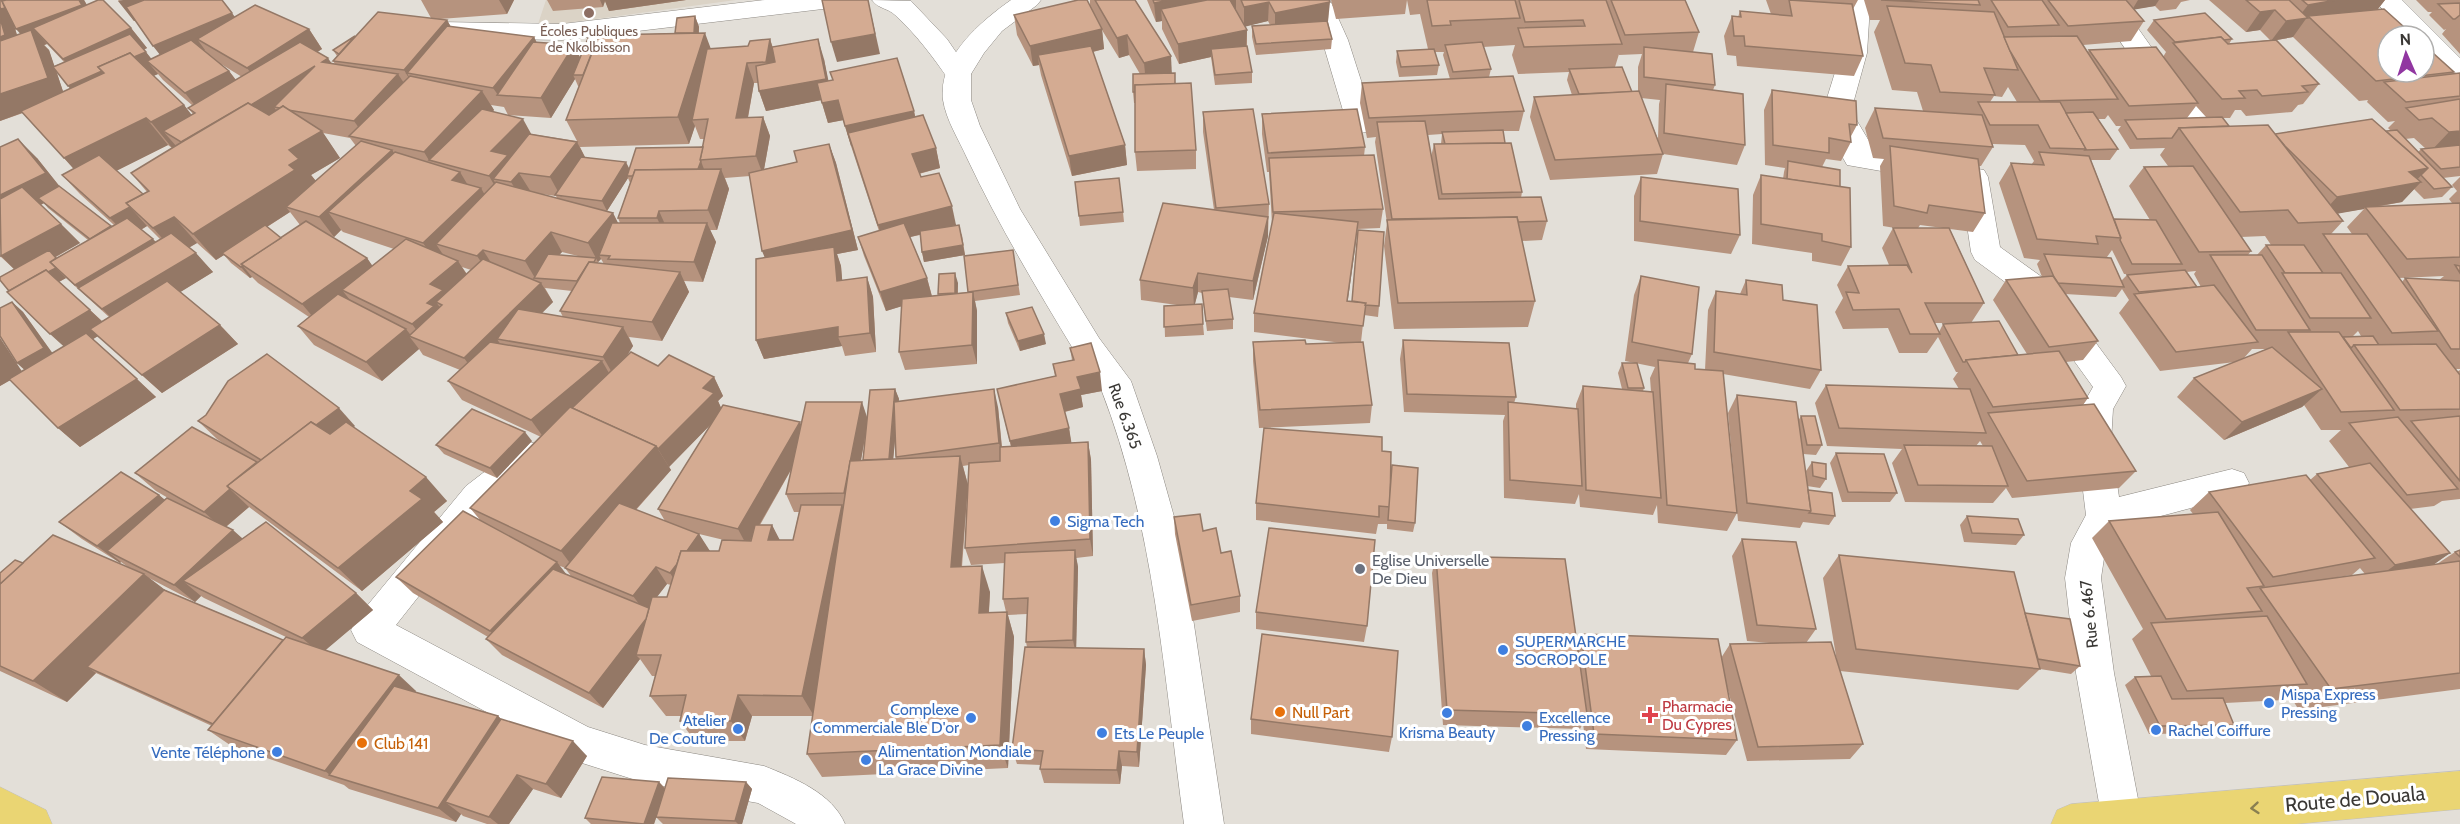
<svg xmlns="http://www.w3.org/2000/svg" width="2460" height="824" font-family="Cabin,sans-serif">
<style>
.built{fill:#dbd3c6}
.lines{fill:none;stroke-linecap:round;stroke-linejoin:round}
.minor-casing{stroke:#8b8781;stroke-width:1}
.tertiary-casing{stroke:#8b8781;stroke-width:1}
.primary-casing{stroke:#c0bfbe;stroke-width:1}
.minor{fill:#fff;fill-rule:evenodd}
.tertiary{fill:#fff;fill-rule:evenodd}
.primary{fill:#ead573;fill-rule:evenodd}
.wall{fill:#b6937e;fill-rule:evenodd}
.shaded-wall{fill:#947866}
.building{fill:#d4ab92;stroke:#947866;stroke-width:1.5}
.oneway{stroke:#897f51}
.education-dot{fill:#8d6e63;stroke:#fff;stroke-width:2}
.shop-dot{fill:#3f7fe0;stroke:#fff;stroke-width:2}
.worship-dot{fill:#6b7280;stroke:#fff;stroke-width:2}
.food-dot{fill:#e8710a;stroke:#fff;stroke-width:2}
.health-dot{fill:#e0444e;stroke:#fff;stroke-width:2}
.labels{text-anchor:middle;dominant-baseline:central;stroke-width:6;stroke-linejoin:round;paint-order:stroke}
.far-education-label{font-size:14px;fill:#785e54;stroke:#fff}
.street-label{font-size:16px;fill:#3a3835;stroke:#fff}
.shop-label{font-size:16px;fill:#366cbe;stroke:#fff;text-anchor:start}
.worship-label{font-size:16px;fill:#5b616d;stroke:#fff;text-anchor:start}
.health-label{font-size:16px;fill:#be3a42;stroke:#fff;text-anchor:start}
.food-label{font-size:16px;fill:#c56008;stroke:#fff;text-anchor:start}
.near-street-label{font-size:20px;fill:#3a3835;stroke:#fff}
</style>
<rect width="100%" height="100%" fill="#e3dfd8"/>
<!-- built -->
<polygon class="built" points="546,0 736,0 537,27"/>
<g class="lines">
<!-- minor casing -->
<g class="minor-casing">
<g id="minor">
<polygon points="765,0 844,0 840,5 831,8 562,40 439,38 430,36 426,30 430,24 439,22 562,24"/>
<path d="M872,0L911,1L947,39L971,74L967,80L958,83L949,80C933,57 916,34 895,15C888,8 878,9 872,0Z"/>
<polygon points="1304,0 1330,0 1348,40 1375,124 1371,131 1361,133 1351,131 1347,124 1322,40"/>
<polygon points="1842,0 1868,0 1870,5 1867,53 1851,111 1872,146 1872,151 1984,170 1988,177 2000,247 2053,285 2121,377 2126,386 2113,409 2111,442 2119,497 2232,469 2244,473 2249,483 2244,493 2232,497 2116,528 2106,545 2101,578 2114,673 2142,820 2141,824 2103,824 2102,820 2076,673 2065,578 2071,543 2086,515 2077,442 2081,408 2093,387 2031,301 1975,260 1971,252 1961,185 1847,165 1843,158 1844,146 1823,111 1841,53 1844,5"/>
<polygon points="2092,0 2118,0 2176,82 2208,117 2212,124 2208,131 2198,133 2188,131 2156,94"/>
<polygon points="2374,0 2402,0 2460,58 2460,82 2451,79 2424,52 2424,36 2408,36"/>
<path d="M530,442L542,446L547,456L542,466L490,506L396,625L588,727L645,745L764,766C794,778 832,793 845,824H796L758,803L645,783L579,762L357,642L351,630L357,618L466,486L518,446Z"/>
</g>
</g>
<!-- tertiary casing -->
<g class="tertiary-casing">
<path id="tertiary" d="M1011,0H1041L1037,5L1002,31L984,53L971,74V100L980,126L1020,209L1099,338L1131,381L1157,456L1182,545L1224,824H1184C1164,678 1155,527 1101,389C1096,375 1082,365 1075,352C1037,289 999,226 967,158C959,140 946,120 943,100C938,57 980,22 1011,0Z"/>
</g>
<!-- primary casing -->
<g class="primary-casing">
<g id="primary">
<polygon points="2460,771 2460,809 2296,824 2051,824 2057,810 2071,804"/>
<polygon points="0,787 46,810 52,824 0,824"/>
</g>
</g>
<!-- minor -->
<use href="#minor" class="minor"/>
<!-- tertiary -->
<use href="#tertiary" class="tertiary"/>
<!-- primary -->
<use href="#primary" class="primary"/>
</g>
<!-- wall -->
<g class="wall">
<path d="M0,0H84L87,5L131,28L147,48L144,50L151,59L160,54L136,21H134L118,0L235,17L309,29L322,49L317,52L332,63L335,64L333,61L337,56L333,50L431,18L421,0H514L507,14L440,19L447,20L451,27L534,37L536,42L574,45L580,57L621,31L623,35L675,33L695,16L699,27V33L711,49L748,46L770,39L773,48L824,59L828,81L914,111L915,117L936,148L940,168L919,174L921,177L956,225L962,235L965,255L924,262L922,252L920,235L910,237L927,278L932,296L938,295L939,274L958,283V293L968,292L964,256L1013,250L1020,295L975,301L977,311V364L905,370L899,352L902,306L886,311L864,256L858,237L879,231L851,146L843,120L828,123L821,100L766,111L759,91L758,83H754L748,118L763,117L770,136L764,169L797,162L829,144L836,163L858,250L837,254L841,266L842,281L867,277L873,297L876,352L845,356L842,346L764,359L756,340L765,258L750,176L725,178L729,189L717,230H710L716,242L703,282L684,281L689,292L662,341L629,337L633,346L626,357L658,366L714,377L723,396L718,401L721,408L801,425L867,417L895,389L899,399L898,402L998,407L1002,447H1011L997,389L1055,376L1053,364L1072,360L1070,348L1102,391L1081,395L1083,407L1065,412L1069,428L1071,443L1088,442L1091,460L1093,556L1076,558L1078,567L1076,648L1144,649L1146,665L1139,767L1122,766L1120,784L1044,783L1040,769L1041,765L1017,764L1012,749L1027,647L1026,642L1027,614L1008,615L1014,637L1008,768L822,777L807,754L813,716H752L745,741H695L680,721L681,716H666L650,696L655,676H652L640,659L603,708L502,655L486,639L488,637L413,593L396,577L481,521L470,508L541,437L462,400L448,381L460,370L423,355L419,349L382,381L314,345L298,326L309,317L258,283L252,277L250,278L231,263L224,255L216,260L197,243L189,247L213,272L180,292L220,325L238,344L162,393L98,336L93,339L156,397L80,447L58,428L10,380L0,386V338L22,372L25,370L17,363L12,302L23,312L52,353L64,346L9,291L14,269L0,256L37,158L59,186L111,226L114,225L80,194L62,175L74,169L23,113L0,121ZM11,19L21,34L17,35L13,22L11,20ZM47,44L64,62L54,66L49,50L44,45ZM221,64L242,77L236,80L229,71ZM56,70L70,88L63,92ZM158,74L163,80L193,106L188,108L193,114L191,115L184,105L153,76ZM575,79L578,86H579L566,120L577,141L531,134L493,111L494,110L491,105L504,107L508,115L551,118ZM695,126L700,139H704L703,146L629,169L585,157L580,147L689,144ZM323,133L350,138L356,146L316,181L311,175L340,158ZM168,145L172,148L131,173L147,192L143,194L116,171ZM628,178L630,183L618,218L620,223H618L613,213L603,211H607ZM541,194L556,196L557,198ZM44,203L48,208L88,240L57,258L56,257L80,243L41,205ZM290,212L300,225L281,238L267,227ZM147,226L160,239L156,242L141,230ZM341,230L343,232L394,249L372,266L367,258L330,236L334,237ZM562,252L582,257L559,255ZM601,259L604,264L598,263V262ZM462,267L471,270L467,274ZM66,278L98,307L109,317L102,321L59,282ZM545,288L572,291L560,311L563,317L542,313L553,302ZM713,422L658,509L665,521L636,510L671,470L669,467ZM865,438L863,460H861ZM895,439L896,459H893ZM969,465L965,548L971,565L1005,563L1003,599L1006,612H989L990,592L962,567L968,485L963,466ZM791,470L786,494L794,512H799L793,540H779L772,525H760ZM699,534L724,540L719,551H709ZM558,565L565,568L571,576L566,574ZM667,584L671,585L667,597H657Z"/>
<polygon points="547,0 686,0 609,11 605,1 603,7 553,11"/>
<polygon points="1090,0 1135,0 1171,73 1196,150 1196,169 1137,171 1135,152 1135,103 1134,103 1133,92 1140,74 1129,55 1119,58 1102,30 1104,49 1093,52 1125,145 1127,165 1072,176 1041,75 1039,65 1033,66 1017,35 1014,15 1090,6"/>
<polygon points="1147,0 1329,0 1328,22 1332,39 1331,49 1256,55 1252,37 1252,26 1270,25 1268,21 1245,26 1247,30 1247,46 1252,72 1252,83 1215,85 1211,57 1179,64 1162,29 1162,21 1156,22"/>
<path d="M1331,0H1685L1699,32L1693,52L1715,85L1713,90L1745,145L1737,165L1663,154L1657,174L1550,180L1530,117L1534,97L1572,95L1567,80L1569,72L1518,74L1512,55L1515,45L1483,47L1491,69L1489,77L1524,111L1519,131H1503L1505,143L1522,192L1521,198L1547,221L1542,240L1522,241L1535,301L1528,327L1394,329L1384,246L1387,223L1375,142L1376,137L1367,138L1360,103L1362,83L1450,79L1443,55L1444,52H1435L1439,65L1437,75L1399,77L1396,62L1397,51L1428,49L1420,14L1410,15L1407,0L1405,14L1336,19ZM1619,54V55L1642,54L1638,67V91L1632,92L1615,67ZM1641,98L1660,100L1659,104L1658,139ZM1442,134L1441,144H1434L1431,157L1428,135Z"/>
<polygon points="1766,0 1858,0 1853,9 1863,56 1854,76 1737,66 1736,56 1727,55 1724,36 1732,16 1738,17 1740,11 1771,14"/>
<path d="M1864,0H2190L2181,2L2176,9L2160,11L2155,6L2134,9L2144,21L2131,41L2083,45L2088,52L2089,50L2163,57L2166,52L2147,30L2154,20L2232,39L2229,44L2270,40L2260,30L2246,32L2209,0H2385L2378,9L2454,72L2453,74L2460,73V176L2443,178L2452,187L2442,197L2424,199L2414,189L2402,202L2376,207L2452,203L2449,199L2457,191L2452,185L2460,177V369H2455L2457,372L2460,370V499L2442,501L2434,506L2410,509L2450,553L2434,564H2437L2455,552L2460,550V689L2299,710L2290,696L2284,700L2225,703L2234,725L2223,733L2149,734L2125,685L2135,677L2151,676L2132,639L2143,629L2092,538L2109,521L2193,514L2190,510L2209,492L2310,480L2317,474L2349,467L2329,441L2341,430H2321L2304,405L2302,407L2224,440L2177,397L2194,378L2235,362L2160,371L2119,313L2129,300L2122,289L2116,297L2065,294L2098,341L2083,360L2066,362L2088,398L2083,405L2136,471L2119,488L2012,498L2006,488L1993,503L1905,502L1892,463L1902,449L1827,446L1815,403L1826,385L1959,389L1953,379L1958,372H1956L1938,337L1927,353H1899L1888,328L1843,329L1835,312L1843,298L1837,285L1848,266L1889,265L1882,248L1893,228H1895L1883,226L1880,166L1884,159L1873,158L1865,128L1875,108L1923,111L1917,92L1892,90L1874,32L1880,20H1870ZM2293,37L2359,101L2368,100L2367,102L2388,122L2395,121L2388,128L2391,131L2275,134L2229,126L2223,118H2230L2235,110H2241L2246,116L2292,112L2298,105L2303,104L2319,84L2277,40ZM2008,87L2017,102H1990L1994,96L2002,97ZM2196,106L2206,117L2187,118ZM2108,115L2116,126H2121L2118,130L2130,149L2165,148L2160,155L2168,166L2144,167L2129,186L2150,220L2114,219L2091,160H2110L2118,149L2098,119H2105ZM2414,138L2426,149H2421L2418,152L2405,139ZM1993,144L2025,145L2034,161L2031,165L2011,163L1999,183L2024,258L2040,260L2037,264L2042,277L2006,280L1993,300L2027,354L2018,355L1943,324L1939,332L1934,323H1971L1984,303L1950,229L1973,232L1985,213L1979,166H1981L1993,147ZM2364,209L2347,227L2352,234H2331L2343,221L2338,213ZM1920,225L1943,228H1918ZM2265,236L2271,245H2266L2257,255H2248L2251,251L2241,237ZM2112,250L2124,274H2134L2127,275L2121,281L2107,257ZM2196,271L2194,274L2201,287H2197L2186,272ZM2444,276L2439,280L2405,278L2402,282L2399,278ZM2358,331L2361,336L2352,337ZM2252,349H2266L2243,359ZM1980,441L1983,446H1976ZM2360,568L2365,574L2338,577L2352,575Z"/>
<polygon points="2416,0 2460,0 2460,54 2442,34 2446,29 2444,30 2429,15 2432,12 2428,12"/>
<polygon points="1772,90 1857,125 1850,138 1851,142 1841,161 1826,159 1822,167 1840,187 1851,247 1841,266 1812,261 1812,253 1752,244 1753,195 1761,175 1783,179 1784,172 1785,168 1765,165 1764,110"/>
<polygon points="1203,112 1269,204 1268,236 1253,300 1229,297 1233,319 1233,329 1207,331 1202,293 1198,292 1195,304 1203,324 1204,335 1165,337 1164,306 1177,305 1141,300 1140,280 1214,210 1203,132"/>
<polygon points="1262,114 1365,147 1364,156 1383,209 1380,228 1357,229 1347,301 1379,306 1378,317 1364,315 1361,342 1372,405 1370,423 1259,428 1253,361 1253,342 1306,344 1342,343 1254,332 1254,313 1272,224 1269,172 1267,172 1262,134"/>
<polygon points="1641,177 1740,235 1731,254 1634,241 1634,196"/>
<polygon points="1075,182 1123,212 1124,222 1080,226"/>
<polygon points="1641,276 1692,354 1688,363 1695,369 1705,370 1708,310 1716,291 1740,294 1746,280 1783,300 1821,370 1810,389 1723,374 1737,513 1727,531 1658,523 1657,505 1653,515 1580,507 1579,494 1575,504 1504,498 1503,421 1505,415 1404,412 1400,359 1403,340 1516,397 1514,403 1576,409 1576,404 1583,386 1622,389 1618,373 1622,363 1644,388 1643,391 1651,392 1650,378 1655,367 1625,361 1634,295"/>
<polygon points="1006,313 1046,344 1020,351 1008,323"/>
<polygon points="1737,395 1798,421 1801,416 1822,445 1816,455 1803,454 1807,483 1806,471 1812,462 1826,479 1820,488 1807,486 1808,490 1835,516 1829,525 1803,522 1800,528 1738,521 1728,413"/>
<path d="M198,421L355,426L353,427L447,501L434,512L443,522L362,591L249,507L226,527L243,539L356,593L373,610L325,650L416,691L415,692L498,716L502,720L587,756L561,798L533,789L509,824H487L463,816L461,814L456,822L349,789L344,785L230,745L208,730L212,726L96,673L67,702L0,671V573L23,563L128,567L121,562L120,563L82,539L59,522L159,495L165,500L175,502L156,491L135,473L232,449L217,439ZM149,578L195,602L201,596L204,598L286,637L283,640L165,590Z"/>
<polygon points="532,441 497,478 444,454 436,445"/>
<polygon points="1382,451 1390,474 1392,465 1415,523 1413,532 1387,529 1387,522 1387,524 1378,524 1376,534 1256,520 1256,503"/>
<polygon points="1836,453 1897,493 1890,502 1842,502 1830,463"/>
<polygon points="1967,516 2024,535 2016,545 1964,542 1960,525"/>
<polygon points="1174,517 1203,531 1221,553 1240,596 1240,612 1192,621 1175,534"/>
<polygon points="1742,539 1816,629 1806,643 1837,662 1823,578 1839,555 2025,613 2080,666 2071,674 2040,669 2018,690 1840,671 1863,744 1850,759 1747,761 1726,683 1737,740 1726,755 1586,749 1583,723 1580,729 1443,725 1432,573 1436,556 1577,642 1581,634 1721,658 1730,644 1770,643 1747,641 1732,556"/>
<polygon points="1256,612 1367,626 1364,642 1256,629"/>
<polygon points="1251,719 1392,737 1389,752 1251,734"/>
<polygon points="659,782 665,788 746,782 752,789 742,824 663,824 656,817 654,824 591,824 585,818"/>
</g>
<!-- shaded-wall -->
<g class="shaded-wall">
<polygon points="4,0 11,0 14,19 11,20 13,22 23,55 0,63 0,7"/>
<polygon points="79,0 84,0 98,25 33,28 47,44 44,45 49,50 65,97 0,121 0,94 34,49 16,29"/>
<polygon points="123,0 193,0 134,21 118,1"/>
<polygon points="499,0 514,0 507,14"/>
<polygon points="600,0 686,0 609,11 605,1 603,7"/>
<polygon points="868,0 880,54 837,62 831,42"/>
<polygon points="1170,0 1236,0 1236,9 1167,21 1161,9 1162,21 1156,22 1154,3"/>
<polygon points="2138,0 2159,0 2155,6 2132,10"/>
<polygon points="2336,0 2385,0 2377,10 2308,16 2293,37 2271,41 2286,21 2297,19 2308,5"/>
<polygon points="1269,2 1268,21 1244,27 1244,7"/>
<polygon points="1330,2 1328,21 1275,33 1275,13"/>
<polygon points="2275,10 2260,30 2246,32 2260,12"/>
<polygon points="232,13 247,33 197,39 205,50 168,65 153,46"/>
<polygon points="695,16 699,27 698,44 694,33"/>
<polygon points="447,20 458,40 407,73 416,90 404,70"/>
<polygon points="131,28 147,48 80,79 63,59"/>
<polygon points="309,29 322,49 262,88 247,68"/>
<polygon points="1102,29 1104,49 1041,64 1038,55 1039,65 1033,66 1030,46"/>
<polygon points="1247,30 1246,50 1211,49 1211,57 1179,64 1178,44"/>
<polygon points="705,33 715,60 692,120 695,126 689,144 678,117"/>
<polygon points="1127,35 1129,55 1119,58 1117,38"/>
<polygon points="534,37 544,57 498,95 493,88"/>
<polygon points="770,39 776,59 773,82 766,62"/>
<polygon points="818,39 824,59 832,98 766,111 759,91"/>
<polygon points="574,45 583,64 573,75 575,79 551,118 541,98"/>
<polygon points="146,52 162,72 147,61 158,74 85,106 68,86"/>
<polygon points="1171,56 1172,76 1146,83 1144,63"/>
<polygon points="328,58 341,78 322,62"/>
<polygon points="747,63 754,83 744,138 736,118"/>
<polygon points="315,66 274,107 280,116 185,145"/>
<polygon points="229,71 244,91 201,113 185,93"/>
<polygon points="398,74 411,94 368,141 354,121"/>
<polygon points="482,91 494,110 444,164 429,160 436,172 424,152"/>
<polygon points="838,100 844,120 828,123 822,103"/>
<polygon points="184,105 205,132 163,131 177,147 173,149 151,122"/>
<polygon points="914,111 918,131 851,146 845,126"/>
<polygon points="763,117 770,136 763,175 756,156"/>
<polygon points="146,118 168,145 88,185 64,158"/>
<polygon points="523,119 534,139 519,173 531,192 523,201 511,182 493,179 502,193 500,195 489,176 491,151"/>
<polygon points="322,131 340,158 311,175 319,185 286,207 290,212 224,254 222,253 224,255 216,260 193,234 289,165 289,150"/>
<polygon points="2460,131 2460,147 2430,152 2449,132"/>
<polygon points="18,139 37,158 65,193 38,198 44,203 0,224 0,195"/>
<polygon points="577,142 587,161 561,197 550,177"/>
<polygon points="829,144 836,163 858,250 837,254 841,266 844,301 837,281 770,270 762,251"/>
<polygon points="1125,145 1127,165 1072,176 1069,156"/>
<polygon points="936,148 940,168 917,174 912,154"/>
<polygon points="392,150 406,170 328,212 341,230 334,237 319,217"/>
<polygon points="701,161 705,172 697,174"/>
<polygon points="626,162 631,172 627,176 628,178 607,211 602,201"/>
<polygon points="2428,168 2413,184 2421,182 2402,202 2366,208 2365,207 2364,209 2319,217 2337,197 2409,172"/>
<polygon points="721,169 729,189 717,230 708,210"/>
<polygon points="460,172 472,192 452,180"/>
<polygon points="481,188 492,208 436,244 444,256 437,263 423,243"/>
<polygon points="952,206 956,225 884,244 878,225"/>
<polygon points="130,207 147,226 128,237 110,218"/>
<polygon points="659,211 668,231 666,237 657,218"/>
<polygon points="613,213 623,233 599,255 601,259 598,262 588,243"/>
<polygon points="174,217 197,243 177,255 153,228"/>
<polygon points="1268,217 1268,236 1253,300 1253,281"/>
<polygon points="1358,222 1356,242 1345,320 1347,301"/>
<polygon points="707,223 716,242 703,282 694,262"/>
<polygon points="61,224 80,243 21,276 1,256"/>
<polygon points="959,225 965,255 924,262 922,252"/>
<polygon points="551,232 562,252 538,278 535,278 525,261"/>
<polygon points="153,239 171,258 84,293 75,285"/>
<polygon points="483,250 495,269 490,275 477,256"/>
<polygon points="196,253 213,272 122,328 102,309"/>
<polygon points="367,258 381,278 342,290 350,300 318,323 302,304"/>
<polygon points="458,261 471,281 442,305 436,302 447,317 426,343 412,324 427,303 430,284"/>
<polygon points="243,266 252,277 250,278 241,267"/>
<polygon points="56,268 66,278 22,302 10,292"/>
<polygon points="680,272 689,292 662,341 652,322"/>
<polygon points="955,273 958,283 957,303 955,293"/>
<polygon points="1198,273 1198,292 1194,307 1193,288"/>
<polygon points="867,277 873,297 876,352 870,333"/>
<polygon points="927,278 932,297 886,311 880,292"/>
<polygon points="541,283 553,302 513,342 497,339 504,350 478,377 464,358"/>
<polygon points="973,292 977,311 977,364 972,345"/>
<polygon points="12,302 23,312 56,358 28,373 17,363"/>
<polygon points="90,310 110,329 90,329 98,336 71,353 50,334"/>
<polygon points="220,325 238,344 162,393 142,375"/>
<polygon points="623,327 633,346 614,376 603,357"/>
<polygon points="838,327 838,337 842,346 764,359 756,340"/>
<polygon points="406,329 413,338 409,336 419,349 382,381 366,362"/>
<polygon points="1044,334 1046,344 1020,351 1018,341"/>
<polygon points="0,338 23,373 0,386"/>
<polygon points="602,361 613,380 544,438 531,420"/>
<polygon points="1100,372 1102,391 1081,395 1083,407 1063,412 1060,394 1077,377"/>
<polygon points="714,377 723,396 718,401 723,412 669,467 658,449 703,388"/>
<polygon points="137,379 156,397 80,447 58,428"/>
<polygon points="895,389 899,399 892,472 889,463"/>
<polygon points="994,389 998,407 1003,461 999,443"/>
<polygon points="2322,389 2302,407 2224,440 2242,422"/>
<polygon points="862,402 868,420 852,511 844,493"/>
<polygon points="339,408 355,426 282,480 264,462"/>
<polygon points="800,422 808,440 747,546 738,529"/>
<polygon points="1069,428 1072,446 1014,459 1010,441"/>
<polygon points="525,432 532,441 497,478 490,468"/>
<polygon points="1088,442 1091,460 1093,556 1090,539"/>
<polygon points="656,446 671,470 578,574 561,551"/>
<polygon points="960,456 968,485 959,594 951,567"/>
<polygon points="426,477 447,501 434,512 443,522 362,591 338,568 410,491"/>
<polygon points="230,489 249,507 223,529 204,512"/>
<polygon points="159,495 180,513 107,551 121,562 120,563 97,546"/>
<polygon points="842,505 852,528 814,716 802,696"/>
<polygon points="772,525 784,548 768,540"/>
<polygon points="233,530 252,547 183,581 201,596 195,602 174,585"/>
<polygon points="699,534 710,551 681,590 670,573"/>
<polygon points="1075,550 1078,567 1076,656 1073,640"/>
<polygon points="2450,553 2426,570 2372,582 2395,565"/>
<polygon points="557,562 570,579 505,647 490,631"/>
<polygon points="982,566 990,592 987,639 979,613"/>
<polygon points="656,567 667,584 645,612 633,596"/>
<polygon points="144,574 173,596 87,667 96,673 67,702 33,681"/>
<polygon points="356,593 373,610 321,654 302,638"/>
<polygon points="653,610 636,655 640,659 603,708 589,693"/>
<polygon points="1007,612 1014,637 1008,768 1000,745"/>
<polygon points="1144,649 1146,665 1139,767 1137,752"/>
<polygon points="399,675 416,691 348,780 330,775 325,771"/>
<polygon points="738,695 752,716 745,741 731,721"/>
<polygon points="498,716 514,731 445,802 461,814 456,822 438,808"/>
<polygon points="573,741 587,756 561,798 546,784"/>
<polygon points="1119,751 1122,766 1120,784 1117,770"/>
<polygon points="517,775 533,789 509,824 498,824 489,817"/>
<polygon points="659,782 666,790 654,824 644,824"/>
<polygon points="746,782 752,789 742,824 738,824 735,821"/>
</g>
<!-- building -->
<g class="building">
<polygon points="0,0 4,0 2,1 5,8 1,9 0,7"/>
<polygon points="6,0 79,0 82,5 16,29 2,1"/>
<polygon points="98,0 103,0 131,28 63,59 33,28"/>
<polygon points="144,0 222,0 232,13 153,46 126,7"/>
<polygon points="822,0 868,0 875,34 831,42"/>
<polygon points="1078,0 1087,0 1102,29 1030,46 1014,15"/>
<polygon points="1095,0 1135,0 1171,56 1144,63 1127,35 1117,38"/>
<polygon points="1153,0 1170,0 1154,3"/>
<polygon points="1207,0 1230,0 1247,30 1178,44 1161,9"/>
<polygon points="1241,0 1329,0 1330,2 1275,13 1269,2 1244,7"/>
<polygon points="1427,0 1515,0 1520,18 1450,21 1451,25 1432,26"/>
<polygon points="1519,0 1606,0 1622,44 1524,47 1518,28 1585,26 1583,20 1525,22"/>
<polygon points="1611,0 1685,0 1699,32 1625,35"/>
<polygon points="1789,0 1852,4 1863,56 1745,46 1744,36 1734,36 1732,16 1741,17 1740,11 1792,16"/>
<polygon points="1881,0 1978,0 1980,5"/>
<polygon points="1991,0 2042,0 2059,25 2008,27"/>
<polygon points="2048,0 2126,0 2144,21 2068,26"/>
<polygon points="2246,0 2289,0 2308,18 2286,21 2275,10 2260,12"/>
<polygon points="2302,0 2336,0 2308,5"/>
<polygon points="2460,3 2460,15 2455,19 2453,19 2438,4"/>
<polygon points="255,5 309,29 247,68 197,39"/>
<polygon points="1887,6 1994,12 2018,70 1984,68 1995,95 1940,92 1931,65 1905,63"/>
<polygon points="2384,9 2414,36 2388,36 2388,72 2424,72 2424,45 2454,72 2376,81 2308,16"/>
<polygon points="378,12 447,20 404,70 333,61"/>
<polygon points="2205,13 2232,39 2224,40 2221,37 2175,42 2154,20"/>
<polygon points="695,16 694,33 675,33 677,18"/>
<polygon points="0,18 5,35 0,37"/>
<polygon points="1327,21 1332,39 1256,44 1252,26"/>
<polygon points="447,26 534,37 493,88 407,73"/>
<polygon points="31,30 48,78 0,94 0,41"/>
<polygon points="591,31 621,31 620,35 599,35 583,75 573,75"/>
<polygon points="705,33 678,117 566,120 599,35"/>
<polygon points="130,34 146,52 134,57 130,53 98,67 102,71 68,86 53,67"/>
<polygon points="355,36 339,54 333,50"/>
<polygon points="2077,36 2118,99 2040,101 2010,51 2004,37"/>
<polygon points="2221,37 2228,44 2276,40 2319,84 2302,86 2308,92 2262,96 2257,90 2239,91 2245,98 2222,99 2173,43"/>
<polygon points="770,39 766,62 747,63 736,118 763,117 756,156 700,160 708,119 692,120 707,49 748,46 750,41"/>
<polygon points="818,39 826,79 759,91 756,66 775,62 772,47"/>
<polygon points="191,40 229,71 185,93 147,61"/>
<polygon points="300,42 328,58 322,62 398,74 354,121 288,110 283,106 280,108 274,107 315,66 251,105 248,103 181,142 163,131 195,113 188,108"/>
<polygon points="533,42 574,45 541,98 497,95"/>
<polygon points="1482,42 1491,69 1453,72 1445,45"/>
<polygon points="1091,46 1125,145 1069,156 1038,55"/>
<polygon points="1247,46 1252,72 1215,75 1211,49"/>
<polygon points="1644,47 1712,54 1715,85 1644,77"/>
<polygon points="2156,47 2198,103 2129,106 2089,50"/>
<polygon points="1434,49 1439,65 1401,67 1397,51"/>
<polygon points="130,53 184,105 151,122 146,118 64,158 21,111 104,73 98,67"/>
<polygon points="897,58 914,111 845,126 838,100 822,103 817,83 833,80 830,72"/>
<polygon points="1622,67 1632,92 1579,94 1569,69"/>
<polygon points="1175,73 1175,84 1135,85 1135,92 1133,92 1133,74"/>
<polygon points="2460,73 2460,96 2406,102 2384,82"/>
<polygon points="410,76 482,91 424,152 349,136"/>
<polygon points="1513,76 1524,111 1369,118 1362,83"/>
<polygon points="1191,83 1196,150 1135,152 1135,85"/>
<polygon points="1666,84 1743,94 1745,145 1664,133"/>
<polygon points="1772,90 1856,101 1857,125 1849,124 1851,142 1829,138 1829,153 1773,145"/>
<polygon points="1639,91 1663,154 1555,160 1534,97"/>
<polygon points="2460,99 2460,131 2449,132 2432,118 2419,120 2406,108"/>
<polygon points="1978,102 2060,102 2086,149 2050,148 2038,125 1990,125"/>
<polygon points="248,103 269,115 283,106 322,131 289,150 299,159 289,165 295,170 193,234 174,217 153,228 126,203 149,191 131,173 182,142"/>
<polygon points="1875,108 1982,115 1993,147 1883,138"/>
<polygon points="482,109 523,119 491,151 508,155 489,176 429,160"/>
<polygon points="1253,109 1269,204 1216,208 1203,112"/>
<polygon points="1357,109 1365,147 1268,153 1262,114"/>
<polygon points="2093,112 2118,149 2085,150 2086,149 2066,113"/>
<polygon points="923,115 936,148 912,154 921,177 939,173 952,206 878,225 848,133"/>
<polygon points="2222,117 2229,126 2179,128 2172,138 2137,139 2125,120"/>
<polygon points="2372,119 2428,168 2409,172 2421,182 2337,197 2285,146 2275,134"/>
<polygon points="1425,121 1439,199 1541,197 1547,221 1518,222 1517,217 1392,219 1377,122"/>
<polygon points="2268,125 2343,221 2298,223 2288,210 2240,212 2179,128"/>
<polygon points="1503,130 1505,143 1445,144 1442,132"/>
<polygon points="2397,130 2452,187 2434,189 2421,175 2428,168 2386,131"/>
<polygon points="529,134 577,142 550,177 519,173 511,182 493,179"/>
<polygon points="18,139 46,173 0,195 0,147"/>
<polygon points="361,141 392,150 319,217 286,207"/>
<polygon points="1511,143 1522,192 1442,194 1434,144"/>
<polygon points="829,144 852,230 762,251 749,173 797,162 794,151"/>
<polygon points="2460,145 2460,167 2441,169 2421,149"/>
<polygon points="1890,146 1978,159 1985,213 1929,205 1927,213 1894,206"/>
<polygon points="703,147 700,160 701,161 698,169 635,170 633,176 627,176 636,148"/>
<polygon points="395,152 460,172 452,180 481,188 423,243 328,212"/>
<polygon points="2039,152 2089,156 2121,238 2096,236 2098,244 2037,239 2011,163 2044,165"/>
<polygon points="99,155 143,194 126,203 130,207 110,218 62,175"/>
<polygon points="1374,155 1383,209 1273,212 1269,158"/>
<polygon points="581,157 626,162 602,201 555,195"/>
<polygon points="1788,161 1840,170 1840,187 1787,179"/>
<polygon points="2193,166 2251,251 2199,252 2144,167"/>
<polygon points="721,169 708,210 659,211 657,218 618,218 635,170"/>
<polygon points="1761,175 1850,188 1851,247 1822,241 1822,234 1761,224"/>
<polygon points="1641,177 1738,189 1740,235 1640,221"/>
<polygon points="1119,178 1123,212 1079,216 1075,182"/>
<polygon points="496,182 613,213 588,243 551,232 525,261 483,250 477,256 436,244"/>
<polygon points="59,186 111,226 90,239 38,198"/>
<polygon points="22,187 61,224 1,256 0,199"/>
<polygon points="1163,203 1268,217 1253,281 1198,273 1193,288 1140,280"/>
<polygon points="2460,203 2460,257 2407,259 2365,207"/>
<polygon points="1274,213 1358,222 1347,301 1366,303 1363,326 1254,313"/>
<polygon points="1517,217 1535,301 1398,303 1387,220"/>
<polygon points="127,218 153,239 75,285 50,262"/>
<polygon points="2114,219 2156,220 2182,264 2132,264 2120,240 2121,238"/>
<polygon points="306,221 367,258 302,304 241,264"/>
<polygon points="612,223 707,223 694,262 608,259 610,256 599,255"/>
<polygon points="904,223 927,278 880,292 858,237"/>
<polygon points="265,225 281,238 241,264 243,266 241,267 222,253"/>
<polygon points="959,225 963,245 922,252 920,231"/>
<polygon points="1893,228 1949,228 1984,303 1925,303 1940,334 1910,334 1899,309 1853,310 1846,292 1859,293 1848,266 1907,265 1912,273"/>
<polygon points="1358,230 1384,232 1379,306 1365,305 1366,303 1352,301"/>
<polygon points="171,233 196,253 102,309 78,288"/>
<polygon points="2323,234 2367,234 2438,331 2392,333"/>
<polygon points="406,239 458,261 430,284 443,290 427,303 434,306 412,324 342,290"/>
<polygon points="2266,245 2304,245 2323,273 2285,273"/>
<polygon points="834,247 837,281 867,277 870,333 838,337 838,327 756,340 756,259"/>
<polygon points="49,250 56,258 50,262 56,268 48,272 46,270 9,291 0,280 0,277"/>
<polygon points="1013,250 1018,285 968,292 964,256"/>
<polygon points="548,254 596,258 594,262 589,262 577,281 534,278"/>
<polygon points="2044,254 2111,258 2124,287 2058,283 2054,277"/>
<polygon points="2210,255 2262,255 2310,330 2256,330"/>
<polygon points="483,259 541,283 464,358 409,336 442,305 436,302"/>
<polygon points="589,262 680,272 652,322 560,311"/>
<polygon points="2455,265 2460,266 2460,273"/>
<polygon points="46,270 90,310 50,334 7,292"/>
<polygon points="2185,270 2197,287 2139,292 2127,275"/>
<polygon points="955,273 955,293 938,294 939,274"/>
<polygon points="2282,273 2341,273 2371,318 2310,318"/>
<polygon points="1641,276 1699,287 1692,354 1632,342"/>
<polygon points="2053,276 2098,341 2049,347 2006,280"/>
<polygon points="2405,278 2460,281 2460,349 2451,349"/>
<polygon points="1746,280 1782,285 1783,300 1817,305 1821,370 1714,352 1716,291 1747,295"/>
<polygon points="167,281 220,325 142,375 90,329"/>
<polygon points="2214,285 2258,342 2176,352 2134,294"/>
<polygon points="1228,289 1233,319 1206,321 1202,291"/>
<polygon points="973,292 972,345 899,352 902,299"/>
<polygon points="338,294 406,329 366,362 298,326"/>
<polygon points="12,302 44,348 17,363 0,336 0,308"/>
<polygon points="1202,304 1203,324 1164,327 1164,306"/>
<polygon points="1032,307 1044,334 1018,341 1006,313"/>
<polygon points="518,309 623,327 603,357 497,339"/>
<polygon points="1999,321 2018,355 1966,360 1965,362 1963,362 1943,324"/>
<polygon points="2288,332 2339,332 2394,410 2341,412"/>
<polygon points="86,333 137,379 58,428 9,379"/>
<polygon points="2373,336 2379,345 2354,345 2351,348 2343,337"/>
<polygon points="1305,340 1306,344 1363,342 1372,405 1260,410 1253,342"/>
<polygon points="1403,340 1509,343 1516,397 1407,394"/>
<polygon points="490,342 602,361 531,420 448,381"/>
<polygon points="1091,343 1100,372 1077,377 1081,389 1060,394 1069,428 1010,441 997,389 1056,376 1053,364 1074,360 1070,348"/>
<polygon points="2436,344 2460,375 2460,409 2400,410 2354,345"/>
<polygon points="2272,347 2322,389 2242,422 2194,378"/>
<polygon points="2059,351 2088,398 1993,407 1966,360"/>
<polygon points="631,352 658,366 669,355 714,377 703,388 714,393 658,449 656,446 572,408"/>
<polygon points="267,354 339,408 316,425 311,422 261,460 198,421 206,415 228,381"/>
<polygon points="1658,360 1695,364 1695,369 1723,371 1737,513 1667,505"/>
<polygon points="1622,363 1637,363 1644,388 1628,388"/>
<polygon points="1826,385 1970,389 1986,433 1839,428"/>
<polygon points="1583,386 1653,392 1661,498 1586,490"/>
<polygon points="895,389 889,459 863,460 870,390"/>
<polygon points="994,389 999,443 896,457 894,402"/>
<polygon points="1737,395 1796,402 1811,511 1747,503"/>
<polygon points="806,402 862,402 844,493 786,494"/>
<polygon points="1508,402 1578,409 1582,486 1510,480"/>
<polygon points="2094,404 2136,471 2027,481 1988,413"/>
<polygon points="723,405 800,422 738,529 658,509"/>
<polygon points="570,407 656,446 561,551 470,508"/>
<polygon points="472,409 525,432 490,468 436,445"/>
<polygon points="1801,416 1815,416 1822,445 1807,445"/>
<polygon points="2460,416 2460,481 2411,421"/>
<polygon points="2398,417 2458,489 2407,495 2349,423"/>
<polygon points="311,422 330,434 346,422 426,477 410,491 422,499 338,568 227,486"/>
<polygon points="192,427 257,462 227,486 230,489 204,512 135,473"/>
<polygon points="1264,428 1382,437 1382,451 1391,452 1390,507 1379,506 1379,517 1256,503"/>
<polygon points="1088,442 1090,539 965,548 969,463 1000,461 1000,447"/>
<polygon points="1904,445 1992,446 2008,486 1918,485"/>
<polygon points="1836,453 1884,454 1897,493 1848,492"/>
<polygon points="960,456 951,567 982,566 979,613 1007,612 1000,745 807,754 850,461"/>
<polygon points="1812,462 1826,464 1826,479 1813,476"/>
<polygon points="2370,463 2450,553 2395,565 2317,474"/>
<polygon points="1392,465 1418,468 1415,523 1388,520"/>
<polygon points="121,472 159,495 97,546 59,522"/>
<polygon points="2306,475 2375,558 2273,577 2209,492"/>
<polygon points="1808,490 1832,493 1835,516 1809,513 1811,511"/>
<polygon points="167,498 233,530 174,585 107,551"/>
<polygon points="619,503 699,534 687,551 681,551 677,564 670,573 656,567 633,596 565,568"/>
<polygon points="801,505 842,505 802,696 738,695 731,721 680,721 686,695 650,696 661,655 636,655 652,597 667,597 681,551 719,551 722,540 751,541 755,525 772,525 768,540 793,540"/>
<polygon points="463,511 557,562 490,631 396,577"/>
<polygon points="2218,512 2264,586 2247,588 2262,611 2166,619 2109,521"/>
<polygon points="1200,514 1203,531 1216,528 1221,553 1231,551 1240,596 1191,605 1174,517"/>
<polygon points="1967,516 2018,519 2024,535 1972,533"/>
<polygon points="266,522 356,593 302,638 183,581"/>
<polygon points="1269,528 1375,540 1367,626 1256,612"/>
<polygon points="53,535 144,574 33,681 0,666 0,584"/>
<polygon points="1742,539 1796,542 1816,629 1757,625"/>
<polygon points="1075,550 1073,640 1026,642 1028,598 1003,599 1005,553"/>
<polygon points="2460,550 2460,557 2455,552"/>
<polygon points="1839,555 2014,572 2040,669 1856,649"/>
<polygon points="1436,556 1565,559 1587,714 1447,710"/>
<polygon points="15,560 23,563 0,584 0,573"/>
<polygon points="2460,561 2460,673 2331,689 2260,588"/>
<polygon points="553,569 649,608 646,619 589,693 486,639"/>
<polygon points="164,590 283,640 213,724 87,667"/>
<polygon points="2025,613 2070,619 2080,666 2038,659"/>
<polygon points="2267,616 2307,684 2187,691 2151,623"/>
<polygon points="1262,634 1398,651 1392,737 1251,719"/>
<polygon points="1581,634 1718,639 1737,740 1594,734"/>
<polygon points="286,637 399,675 325,771 208,730"/>
<polygon points="1831,642 1863,744 1758,747 1730,644"/>
<polygon points="1025,647 1144,649 1137,752 1119,751 1117,770 1040,769 1043,751 1012,749"/>
<polygon points="2161,676 2172,699 2223,698 2234,725 2160,726 2135,677"/>
<polygon points="394,686 498,716 438,808 329,775"/>
<polygon points="501,719 573,741 546,784 517,775 489,817 445,802"/>
<polygon points="602,777 659,782 644,824 585,818"/>
<polygon points="668,778 746,782 735,821 656,817"/>
</g>
<!-- one-way arrows -->
<defs><path id="oneway-chevron" d="M-2-3.5L2.5 0L-2 3.5" fill="none" stroke-width="1.6" stroke-linecap="round" stroke-linejoin="round" transform="scale(1.5)"/></defs>
<use class="oneway" href="#oneway-chevron" transform="translate(2255 808) rotate(175)"/>
<!-- markers -->
<circle class="education-dot" cx="589" cy="13" r="6"/>
<g class="shop-dot">
<circle cx="1055" cy="521" r="6"/>
<circle cx="1503" cy="650" r="6"/>
<circle cx="2269" cy="703" r="6"/>
<circle cx="1447" cy="713" r="6"/>
<circle cx="971" cy="718" r="6"/>
<circle cx="1527" cy="726" r="6"/>
<circle cx="738" cy="729" r="6"/>
<circle cx="2156" cy="730" r="6"/>
<circle cx="1102" cy="733" r="6"/>
<circle cx="277" cy="752" r="6"/>
<circle cx="866" cy="760" r="6"/>
</g>
<circle class="worship-dot" cx="1360" cy="569" r="6"/>
<g class="food-dot">
<circle cx="1280" cy="712" r="6"/>
<circle cx="362" cy="743" r="6"/>
</g>
<path class="health-dot" d="M1647 706h6v6h6v6h-6v6h-6v-6h-6v-6h6z"/>
<g class="labels">
<!-- far-education labels -->
<g class="far-education-label">
<text x="589" y="31">Écoles Publiques<tspan x="589" dy="16">de Nkolbisson</tspan></text>
</g>
<!-- street labels -->
<g class="street-label">
<text transform="translate(1125 416) rotate(70)">Rue 6.365</text>
<text transform="translate(2089 614) rotate(-96)">Rue 6.467</text>
</g>
<!-- shop labels -->
<g class="shop-label">
<text x="1067" y="521">Sigma Tech</text>
<text x="1515" y="641">SUPERMARCHE<tspan x="1515" dy="18">SOCROPOLE</tspan></text>
<text x="2281" y="694">Mispa Express<tspan x="2281" dy="18">Pressing</tspan></text>
<text x="959" y="709" text-anchor="end">Complexe<tspan x="959" dy="18">Commerciale Ble D'or</tspan></text>
<text x="1539" y="717">Excellence<tspan x="1539" dy="18">Pressing</tspan></text>
<text x="726" y="720" text-anchor="end">Atelier<tspan x="726" dy="18">De Couture</tspan></text>
<text x="2168" y="730">Rachel Coiffure</text>
<text x="1447" y="732" text-anchor="middle">Krisma Beauty</text>
<text x="1114" y="733">Ets Le Peuple</text>
<text x="878" y="751">Alimentation Mondiale<tspan x="878" dy="18">La Grace Divine</tspan></text>
<text x="265" y="752" text-anchor="end">Vente Téléphone</text>
</g>
<!-- worship labels -->
<g class="worship-label">
<text x="1372" y="560">Eglise Universelle<tspan x="1372" dy="18">De Dieu</tspan></text>
</g>
<!-- health labels -->
<g class="health-label">
<text x="1662" y="706">Pharmacie<tspan x="1662" dy="18">Du Cypres</tspan></text>
</g>
<!-- food labels -->
<g class="food-label">
<text x="1292" y="712">Null Part</text>
<text x="374" y="743">Club 141</text>
</g>
<!-- near-street labels -->
<g class="near-street-label">
<text transform="translate(2355 799) rotate(-5)">Route de Douala</text>
</g>
</g>
<!-- north arrow -->
<g transform="translate(2406 54) rotate(357)"><circle r="28" fill="#ffffff" stroke="#b0afae" stroke-width="1.5"/>
<path d="M0-4.5L10 22L0 15L-10 22Z" fill="#9136a1"/>
<text y="-9" font-size="16" font-weight="bold" text-anchor="middle" fill="#3a3835">N</text>
</g>
</svg>
